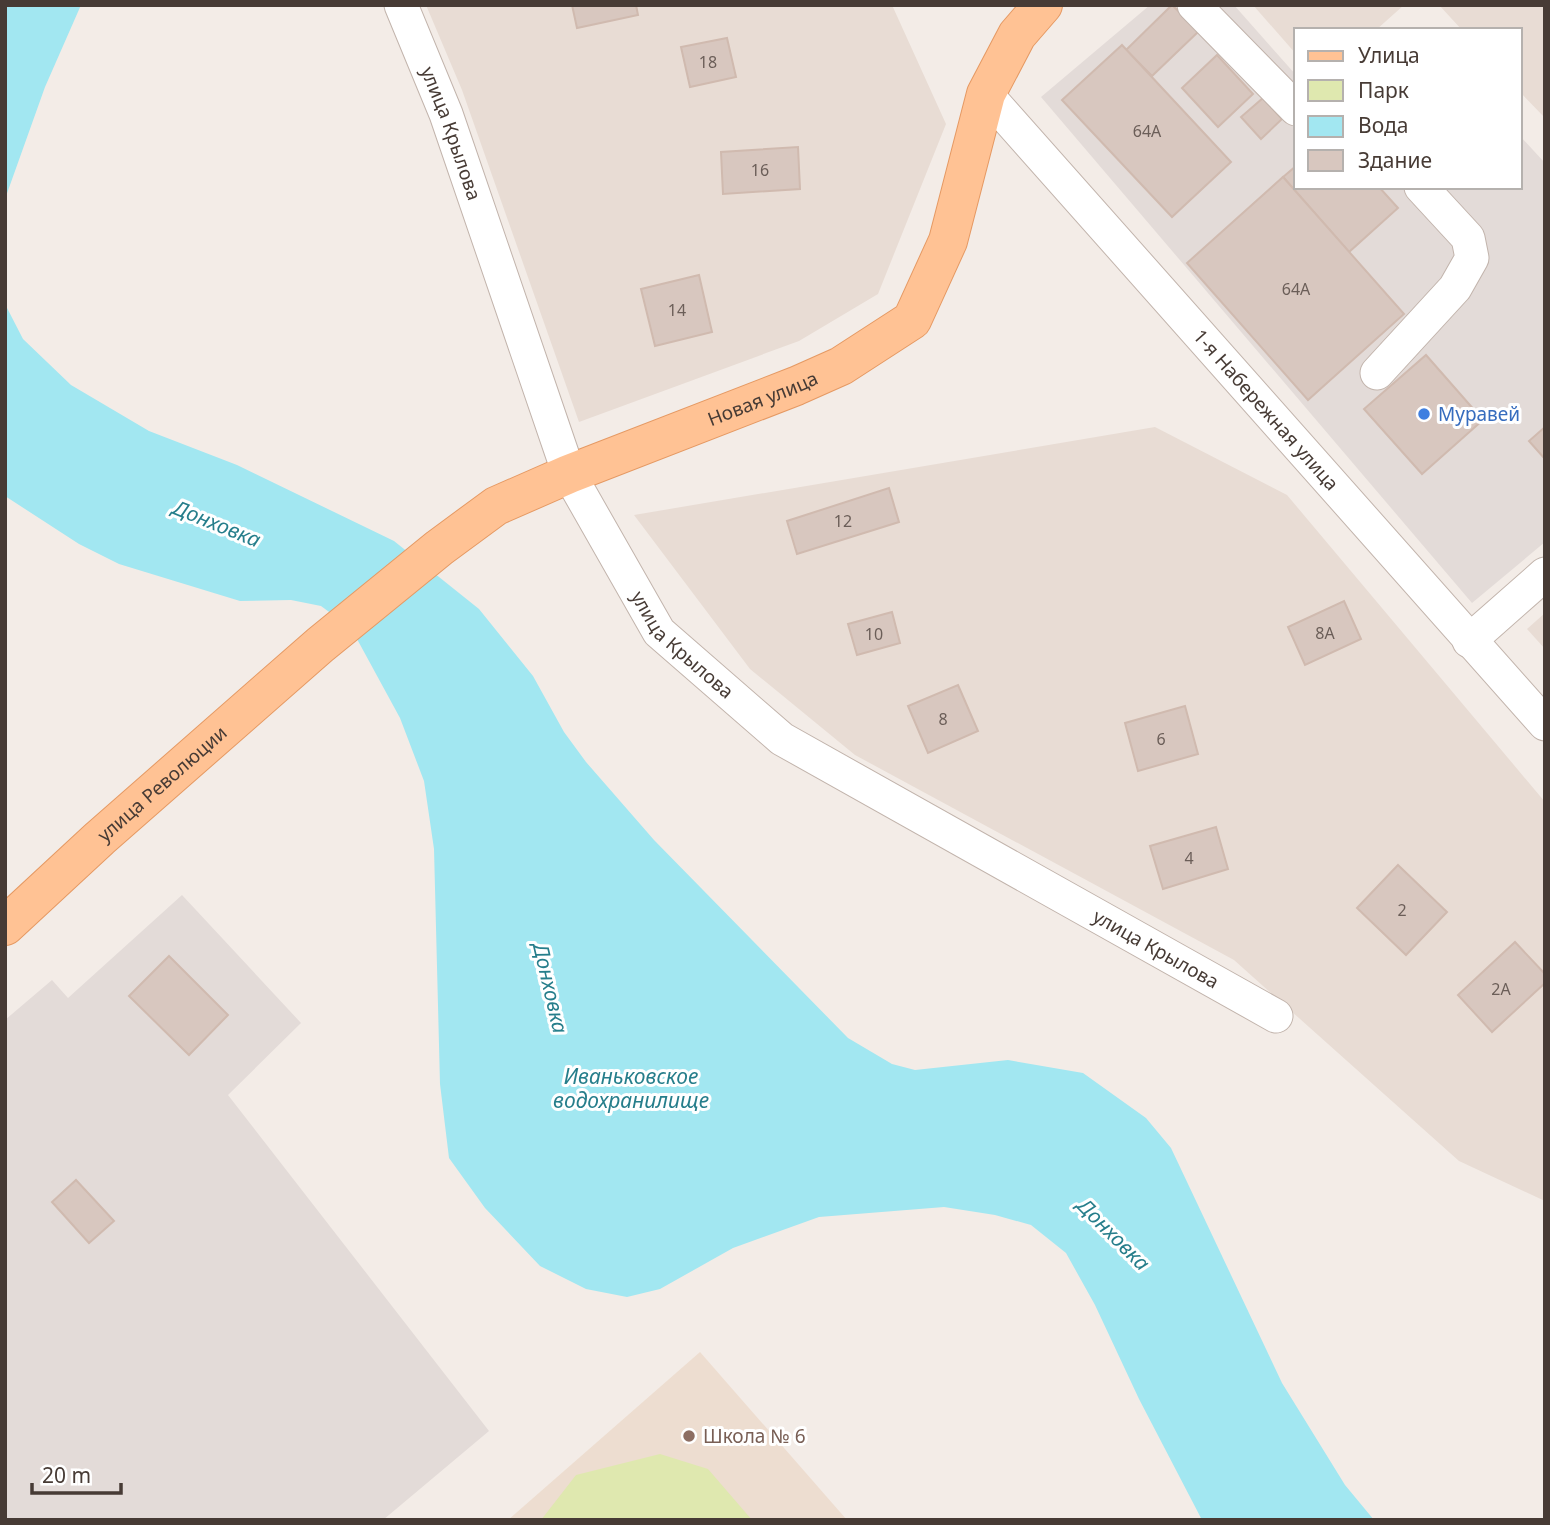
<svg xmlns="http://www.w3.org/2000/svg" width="1550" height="1525" font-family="'Noto Sans',sans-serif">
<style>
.residential{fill:#e8dcd4}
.industrial{fill:#e3dbd8}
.education{fill:#edddd0}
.green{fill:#dfe8af}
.water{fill:#a2e7f1}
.building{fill:#d8c7bf;stroke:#d0baaf;stroke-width:2}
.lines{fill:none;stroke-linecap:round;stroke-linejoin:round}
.minor-casing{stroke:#c2b4ac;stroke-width:35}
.major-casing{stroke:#e59963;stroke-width:40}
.minor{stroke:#fff;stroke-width:33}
.major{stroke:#ffc294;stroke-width:38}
.shop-dot{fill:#3f7fe0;stroke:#fff;stroke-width:2.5}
.education-dot{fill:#8d6e63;stroke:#fff;stroke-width:2.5}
.labels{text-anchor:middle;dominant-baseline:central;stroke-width:6;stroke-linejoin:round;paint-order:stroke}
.number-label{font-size:16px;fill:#6b5e58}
.street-label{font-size:19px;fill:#473b35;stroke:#fff}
.shop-label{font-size:19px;fill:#366cbe;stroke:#fff;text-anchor:start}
.education-label{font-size:19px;fill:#785e54;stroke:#fff;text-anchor:start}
.water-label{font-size:21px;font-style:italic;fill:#267e8b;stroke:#fff}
</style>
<rect width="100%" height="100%" fill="#f3ece7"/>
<!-- residential -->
<g class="residential">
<polygon points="426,5 892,5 946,124 878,294 799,341 579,422 462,90"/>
<polygon points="1253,5 1404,5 1376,30 1296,30 1296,54"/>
<polygon points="1439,5 1545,5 1545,118 1520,92 1520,30 1462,30"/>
<polygon points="1155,427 1287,495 1545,802 1545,1201 1459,1161 1234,960 855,755 750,669 634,515"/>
<polygon points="1545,613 1545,649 1527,629"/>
</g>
<!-- industrial -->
<g class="industrial">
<polygon points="1150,5 1234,5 1296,75 1296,187 1520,187 1520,136 1545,163 1545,542 1472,603 1041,97"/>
<polygon points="182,895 301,1023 228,1095 489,1431 383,1520 5,1520 5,1020 52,980 68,998"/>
</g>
<!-- education -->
<polygon class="education" points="700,1352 847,1520 508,1520"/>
<!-- green -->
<polygon class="green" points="660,1454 708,1469 752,1520 541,1520 576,1475"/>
<!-- water -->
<g class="water">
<polygon points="5,5 81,5 45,87 5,199"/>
<polygon points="5,304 23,339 71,385 149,431 237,465 394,541 479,609 533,676 564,732 586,762 654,840 848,1038 892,1064 915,1070 1008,1060 1083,1073 1146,1118 1171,1148 1282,1383 1345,1485 1374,1520 1202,1520 1139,1399 1095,1305 1066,1253 1031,1225 995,1215 944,1207 819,1217 733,1248 660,1289 627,1297 586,1289 540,1266 485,1208 449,1158 440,1084 434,849 424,781 400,718 351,628 321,606 291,600 240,601 119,564 79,544 5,496"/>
</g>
<!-- building -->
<g class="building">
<polygon points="572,5 636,5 638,15 577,28"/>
<polygon points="1172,5 1199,31 1152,76 1126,50"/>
<polygon points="727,38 736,77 690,87 681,47"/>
<polygon points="1122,45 1231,162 1172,217 1062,100"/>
<polygon points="1217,55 1253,94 1218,127 1182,88"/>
<polygon points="1263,98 1282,119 1261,139 1241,117"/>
<polygon points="798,147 800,189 723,194 721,152"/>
<polygon points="1296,166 1296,187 1379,187 1398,208 1349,252 1283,177"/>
<polygon points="1283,177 1404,314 1308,400 1187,263"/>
<polygon points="699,275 712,332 655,346 641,289"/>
<polygon points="1426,355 1483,420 1422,474 1364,409"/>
<polygon points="1545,427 1545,459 1529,441"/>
<polygon points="889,488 899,522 797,554 787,521"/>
<polygon points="1344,601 1361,639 1305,665 1288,627"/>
<polygon points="892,612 900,643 857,655 848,624"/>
<polygon points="958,685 978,731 928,753 908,706"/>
<polygon points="1185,706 1198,754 1138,771 1125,723"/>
<polygon points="1216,827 1228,869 1163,889 1150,846"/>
<polygon points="1398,865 1447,912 1406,955 1357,908"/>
<polygon points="1515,942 1545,974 1545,983 1492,1032 1458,995"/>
<polygon points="169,956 228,1015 189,1055 129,996"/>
<polygon points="76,1180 114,1221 89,1243 52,1202"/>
</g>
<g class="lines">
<!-- minor casing -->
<g class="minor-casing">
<g id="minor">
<path id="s1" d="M401,5L446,114L569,474L659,632L782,739L1276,1016"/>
<polyline points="1194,5 1296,109"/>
<path id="s2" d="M986,94L1545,724"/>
<polyline points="1377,373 1455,288 1472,258 1468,238 1421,187"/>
<polyline points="1469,641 1545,574"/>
</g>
</g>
<!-- major casing -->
<g class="major-casing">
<g id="major">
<path id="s3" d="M5,926L100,838L320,645L439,548L496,506L569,474L796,386L841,366L912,320L948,241L986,94L1017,35L1043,5"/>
</g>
</g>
<!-- minor -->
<use href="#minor" class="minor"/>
<!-- major -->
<use href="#major" class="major"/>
</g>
<!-- markers -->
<circle class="shop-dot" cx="1424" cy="414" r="7"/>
<circle class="education-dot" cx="689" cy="1436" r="7"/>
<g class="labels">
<!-- number labels -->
<g class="number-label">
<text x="708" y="62">18</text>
<text x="1147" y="131">64А</text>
<text x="760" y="170">16</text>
<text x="1296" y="289">64А</text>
<text x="677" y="310">14</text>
<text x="843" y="521">12</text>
<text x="1325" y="633">8А</text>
<text x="874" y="634">10</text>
<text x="943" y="719">8</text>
<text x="1161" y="739">6</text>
<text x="1189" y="858">4</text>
<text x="1402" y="910">2</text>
<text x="1501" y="989">2А</text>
</g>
<!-- street labels -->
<g class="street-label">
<text stroke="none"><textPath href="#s1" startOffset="138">улица Крылова</textPath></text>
<text stroke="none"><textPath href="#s3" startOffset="934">Новая улица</textPath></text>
<text stroke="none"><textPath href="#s2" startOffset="422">1-я Набережная улица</textPath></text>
<text stroke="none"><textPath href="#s1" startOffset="705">улица Крылова</textPath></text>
<text stroke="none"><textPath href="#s3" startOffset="212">улица Революции</textPath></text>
<text stroke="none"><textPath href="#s1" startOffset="1272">улица Крылова</textPath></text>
</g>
<!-- shop labels -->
<g class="shop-label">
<text x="1438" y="414">Муравей</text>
</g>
<!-- education labels -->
<g class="education-label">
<text x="703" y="1436">Школа № 6</text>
</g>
<!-- water labels -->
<g class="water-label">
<text transform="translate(217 523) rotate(22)">Донховка</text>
<text transform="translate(551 988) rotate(77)">Донховка</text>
<text x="631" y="1076">Иваньковское<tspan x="631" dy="24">водохранилище</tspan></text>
<text transform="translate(1114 1234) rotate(45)">Донховка</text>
</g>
</g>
<!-- border -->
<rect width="1550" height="1525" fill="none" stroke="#473b35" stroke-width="14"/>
<!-- legend -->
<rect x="1294" y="28" width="228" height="161" fill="#ffffff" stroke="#b5b1ae" stroke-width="2"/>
<rect x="1308" y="51" width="35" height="10" fill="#ffc294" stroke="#b5b1ae" stroke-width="2"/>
<text x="1358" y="63" font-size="21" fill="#473b35">Улица</text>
<rect x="1308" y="80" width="35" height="21" fill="#dfe8af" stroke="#b5b1ae" stroke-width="2"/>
<text x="1358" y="98" font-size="21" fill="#473b35">Парк</text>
<rect x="1308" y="116" width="35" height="21" fill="#a2e7f1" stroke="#b5b1ae" stroke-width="2"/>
<text x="1358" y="133" font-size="21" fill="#473b35">Вода</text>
<rect x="1308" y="150" width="35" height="21" fill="#d8c7bf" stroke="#b5b1ae" stroke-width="2"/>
<text x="1358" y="168" font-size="21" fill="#473b35">Здание</text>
<!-- scale -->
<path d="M32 1483v10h89v-10" fill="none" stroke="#473b35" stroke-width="3.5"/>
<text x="42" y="1483" font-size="21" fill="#473b35" stroke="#ffffff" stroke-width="5" paint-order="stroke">20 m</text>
</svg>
